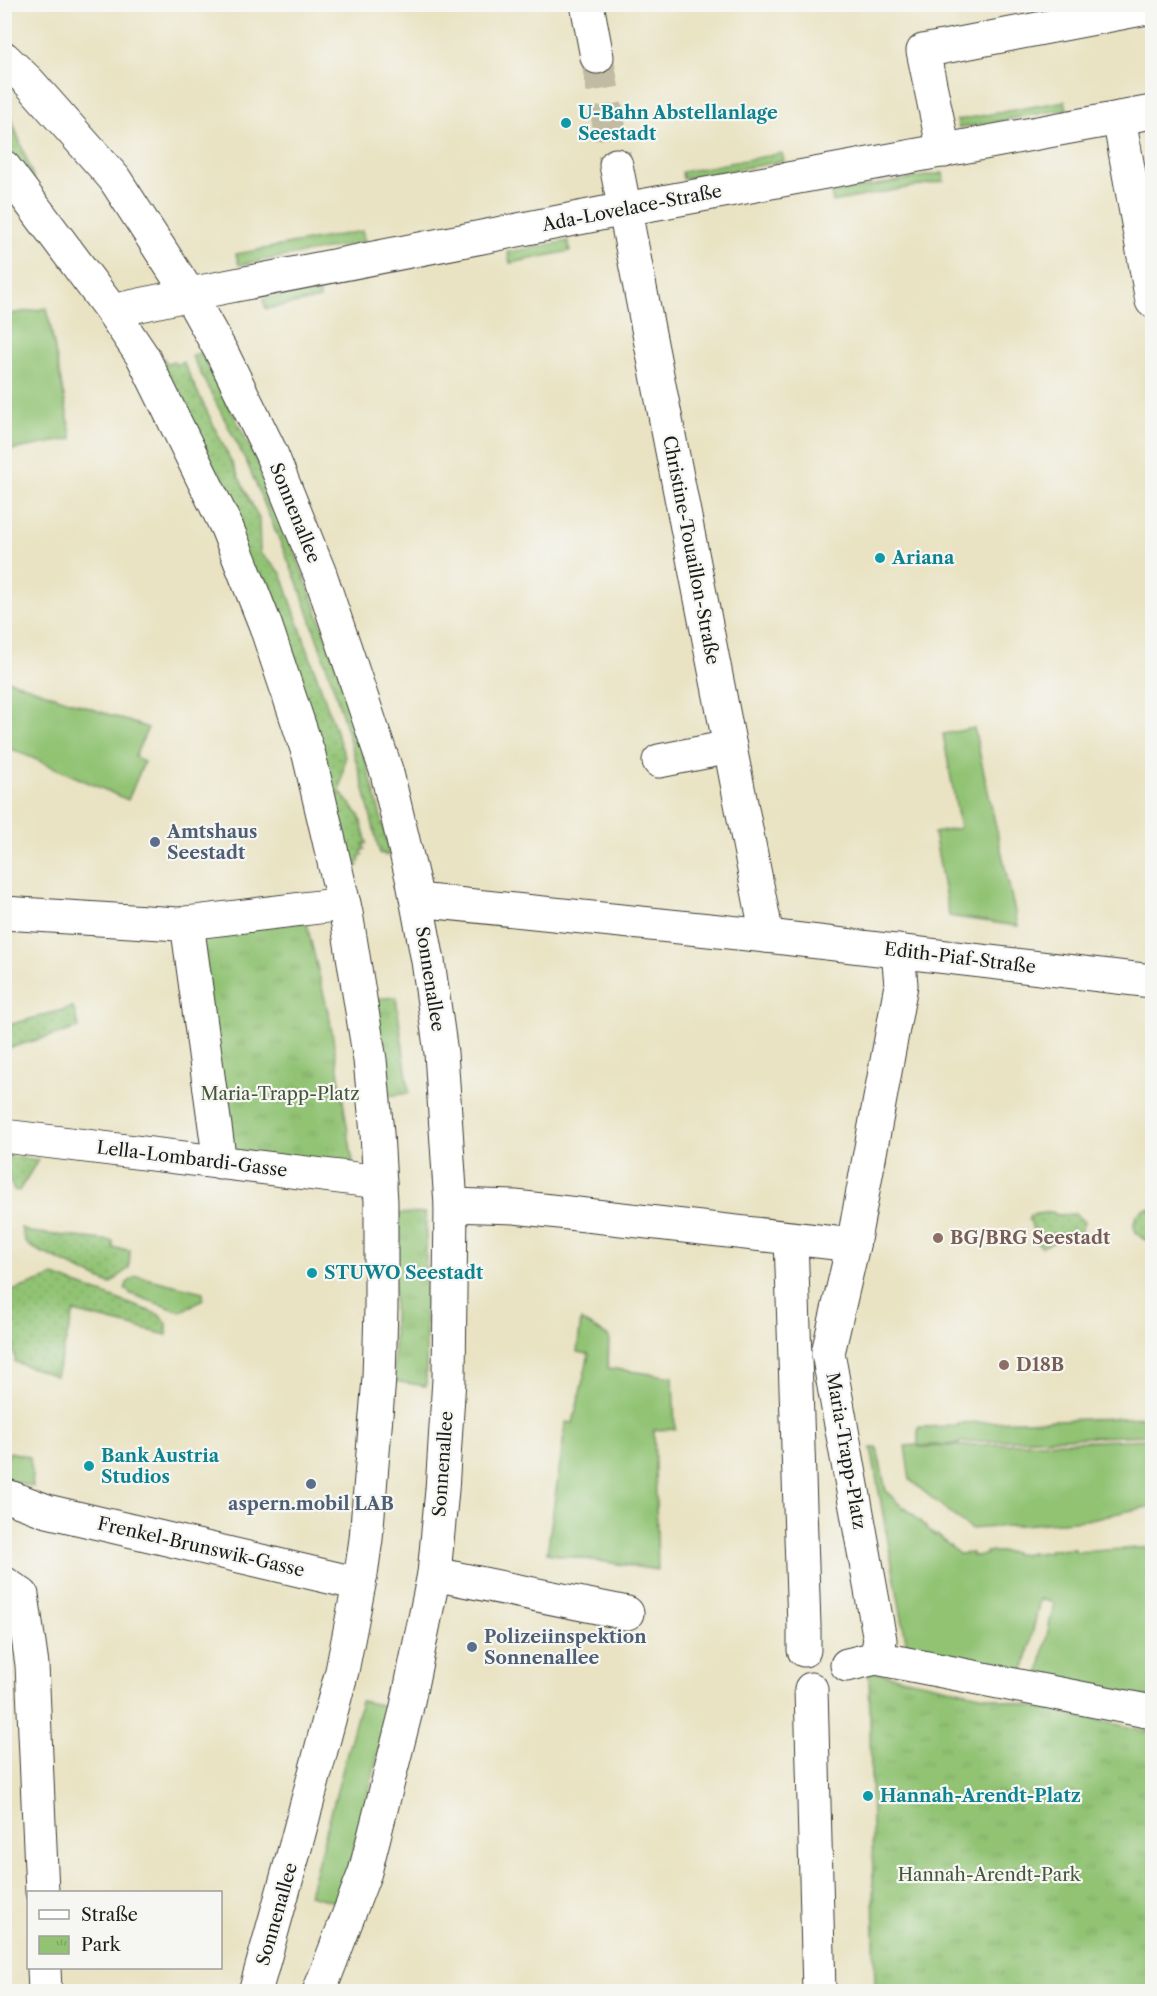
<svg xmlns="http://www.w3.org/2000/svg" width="1157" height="1996" font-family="'Libre Caslon Text',serif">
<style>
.grass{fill:#91c373;stroke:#567048;stroke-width:1.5}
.park{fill:url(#park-tufts);stroke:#567048;stroke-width:1.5}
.garden{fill:url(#garden-dots);stroke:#567048;stroke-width:1.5}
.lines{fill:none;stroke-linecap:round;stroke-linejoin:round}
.minor-tunnel{stroke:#c0bba2;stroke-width:33;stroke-dasharray:33 16;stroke-linecap:butt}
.minor-casing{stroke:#3b3a35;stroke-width:35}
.minor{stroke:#fff;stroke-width:33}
.culture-dot{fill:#0f9aa8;stroke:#f6f6f2;stroke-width:2}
.service-dot{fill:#5c6f8a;stroke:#f6f6f2;stroke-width:2}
.education-dot{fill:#8d6e63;stroke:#f6f6f2;stroke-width:2}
.labels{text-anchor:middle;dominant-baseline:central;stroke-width:4.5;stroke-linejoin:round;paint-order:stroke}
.culture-label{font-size:18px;font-weight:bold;fill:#0d838f;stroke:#f6f6f2;text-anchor:start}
.street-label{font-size:18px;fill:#1c1c1c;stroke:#f6f6f2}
.service-label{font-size:18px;font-weight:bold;fill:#4e5e75;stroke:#f6f6f2;text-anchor:start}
.park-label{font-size:18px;fill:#45563a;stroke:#f6f6f2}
.education-label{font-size:18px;font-weight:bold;fill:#785e54;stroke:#f6f6f2;text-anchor:start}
</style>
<defs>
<pattern id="park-tufts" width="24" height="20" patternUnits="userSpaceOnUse" patternTransform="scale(1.5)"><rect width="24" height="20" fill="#91c373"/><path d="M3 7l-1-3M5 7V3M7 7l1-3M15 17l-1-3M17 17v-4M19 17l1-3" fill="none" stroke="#7ca763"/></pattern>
<pattern id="garden-dots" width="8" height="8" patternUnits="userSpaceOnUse" patternTransform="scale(1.5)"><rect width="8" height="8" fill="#91c373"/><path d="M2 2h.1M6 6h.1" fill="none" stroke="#7ca763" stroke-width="1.8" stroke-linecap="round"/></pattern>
</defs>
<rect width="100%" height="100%" fill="#f6f6f2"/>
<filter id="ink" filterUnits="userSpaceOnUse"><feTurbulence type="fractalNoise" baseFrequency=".0167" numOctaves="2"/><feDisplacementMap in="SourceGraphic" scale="12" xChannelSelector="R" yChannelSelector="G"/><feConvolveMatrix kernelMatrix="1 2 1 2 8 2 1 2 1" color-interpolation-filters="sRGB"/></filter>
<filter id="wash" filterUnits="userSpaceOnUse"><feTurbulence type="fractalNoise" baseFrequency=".008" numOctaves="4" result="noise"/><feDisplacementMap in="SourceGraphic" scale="24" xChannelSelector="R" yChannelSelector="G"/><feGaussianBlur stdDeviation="1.35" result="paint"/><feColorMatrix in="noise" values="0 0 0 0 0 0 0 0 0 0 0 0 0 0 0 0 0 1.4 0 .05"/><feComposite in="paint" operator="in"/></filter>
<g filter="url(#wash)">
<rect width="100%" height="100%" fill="#e9e3c3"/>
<!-- grass -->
<g class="grass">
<polygon points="1065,101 1067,109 959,128 957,120"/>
<polygon points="782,153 784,161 683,179 682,172"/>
<polygon points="943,173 944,181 833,202 831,193"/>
<polygon points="362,231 365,242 239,265 236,254"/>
<polygon points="568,241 570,251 510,263 508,252"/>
<polygon points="318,288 320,299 266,309 263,299"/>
<polygon points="47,308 72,439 5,451 5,315"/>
<polygon points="5,679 148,728 135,756 144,762 128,800 5,746"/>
<polygon points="974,728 1018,926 949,916 934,833 960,828 943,734"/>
<polygon points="137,1276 203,1292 203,1299 181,1312 131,1294 125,1289 127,1283"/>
<polygon points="581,1320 609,1337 608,1368 673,1377 675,1429 654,1430 658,1570 547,1553 566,1422 573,1423 589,1354 577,1352"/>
<polygon points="1152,1417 1152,1435 959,1442 959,1444 918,1446 920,1447 1152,1439 1152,1506 1086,1520 970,1529 910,1480 905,1446 918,1445 918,1427 958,1426 958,1423"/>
<polygon points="871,1448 877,1448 886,1491 903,1508 905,1507 935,1536 937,1535 959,1554 972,1553 972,1556 986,1555 986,1552 1014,1552 1014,1554 1049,1552 1049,1550 1075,1549 1076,1552 1152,1547 1152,1699 1039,1673 1054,1603 1040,1599 1024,1670 907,1646"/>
<polygon points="10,1452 30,1457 33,1487 5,1479 5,1460"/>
<polygon points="361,1701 391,1707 349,1866 335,1902 309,1895"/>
</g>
<!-- park -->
<g class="park">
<polygon points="306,921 330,1020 354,1169 228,1155 197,933"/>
<polygon points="396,997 409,1093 387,1096 375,999"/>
<polygon points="426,1213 426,1386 394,1381 394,1214"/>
<polygon points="869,1671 1152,1732 1152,1991 875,1991"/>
</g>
<!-- garden -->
<g class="garden">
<polygon points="5,102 35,182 5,146"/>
<path d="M201,352C219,388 240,424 257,462C313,588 358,719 390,853L385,856L384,853L380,854L362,781L334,688L300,589L247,463L192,356Z"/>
<polygon points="163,358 167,364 173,361 176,365 183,362 259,519 260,553 281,573 345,757 340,792 359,815 367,843 363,845 365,849 361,851 363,855 359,856 360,861 357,863 358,866 355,868 356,870 351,873 157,360"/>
<polygon points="73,1007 79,1028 5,1049 5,1026"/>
<polygon points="5,1155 38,1160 19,1191 14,1190 5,1170"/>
<path d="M1146,1209H1152V1241C1133,1240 1126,1217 1146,1209Z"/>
<polygon points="1052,1212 1057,1215 1075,1214 1084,1222 1081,1232 1042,1247 1035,1241 1031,1222 1029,1220 1030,1215"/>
<polygon points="21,1228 29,1232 113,1241 113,1248 130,1250 129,1268 110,1284 31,1247 25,1242"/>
<polygon points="54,1276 160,1315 167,1324 167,1335 74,1312 56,1376 15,1362 15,1355 5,1341 5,1296 9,1292"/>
</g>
</g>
<g filter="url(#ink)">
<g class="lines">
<!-- minor-tunnel -->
<polyline class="minor-tunnel" points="597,57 616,165"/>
<!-- minor casing -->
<g class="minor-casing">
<g id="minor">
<polyline points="587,4 597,57"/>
<polyline points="4,58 29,82 114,178 189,294 223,355 271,453 320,574 387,773 413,882 428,961 441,1053 451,1205 449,1379 442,1490 434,1574 406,1711 365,1872 319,1992"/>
<polyline points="1119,118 1152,301"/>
<polyline points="944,151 923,51 1152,7"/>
<polyline points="616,165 767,936"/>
<polyline points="4,167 112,311 143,357 227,528 265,624 309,755 346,913 370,1060 377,1133 381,1202 381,1308 379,1378 366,1539 361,1574 342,1671 294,1852 255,1992"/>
<polyline points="112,311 205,291 625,209 1152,112"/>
<polyline points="659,761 730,747"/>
<polyline points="417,900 767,936 1152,981"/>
<polyline points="4,913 178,924 344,904"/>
<polyline points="187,923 220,1163"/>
<polyline points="4,1136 380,1182"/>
<polyline points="451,1205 515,1207 853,1245"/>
<polyline points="791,1239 804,1626 804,1650"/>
<polyline points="4,1495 47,1511 359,1584"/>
<polyline points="434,1574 627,1613"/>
<polyline points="4,1583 22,1595 32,1665 42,1892"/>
<polyline points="876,1658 880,1640 828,1353 853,1245 901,985 898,951"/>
<polyline points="847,1665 876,1658 1152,1712"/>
<polyline points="811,1689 819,1992"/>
<polyline points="44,1968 45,1992"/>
</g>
</g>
<!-- minor -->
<use href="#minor" class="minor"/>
</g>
</g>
<!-- markers -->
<g class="culture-dot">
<circle cx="566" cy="123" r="6"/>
<circle cx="880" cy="558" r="6"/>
<circle cx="312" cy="1273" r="6"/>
<circle cx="89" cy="1466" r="6"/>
<circle cx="868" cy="1796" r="6"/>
</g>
<g class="service-dot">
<circle cx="155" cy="842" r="6"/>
<circle cx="311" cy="1484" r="6"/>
<circle cx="472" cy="1647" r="6"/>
</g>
<g class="education-dot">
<circle cx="938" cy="1238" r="6"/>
<circle cx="1004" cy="1365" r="6"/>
</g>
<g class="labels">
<!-- culture labels -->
<g class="culture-label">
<text x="578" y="113">U-Bahn Abstellanlage<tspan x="578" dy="21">Seestadt</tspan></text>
<text x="892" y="558">Ariana</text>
<text x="324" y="1273">STUWO Seestadt</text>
<text x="101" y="1456">Bank Austria<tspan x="101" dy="21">Studios</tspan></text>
<text x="880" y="1796">Hannah-Arendt-Platz</text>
</g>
<!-- street labels -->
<g class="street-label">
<text transform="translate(632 208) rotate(-11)">Ada-Lovelace-Straße</text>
<text transform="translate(295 513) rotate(68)">Sonnenallee</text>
<text transform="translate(691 550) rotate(79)">Christine-Touaillon-Straße</text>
<text transform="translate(960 958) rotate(7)">Edith-Piaf-Straße</text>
<text transform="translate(430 979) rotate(81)">Sonnenallee</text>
<text transform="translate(192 1159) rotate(7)">Lella-Lombardi-Gasse</text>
<text transform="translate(846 1451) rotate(80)">Maria-Trapp-Platz</text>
<text transform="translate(443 1464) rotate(-86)">Sonnenallee</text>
<text transform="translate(201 1547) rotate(13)">Frenkel-Brunswik-Gasse</text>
<text transform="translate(277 1914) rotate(-74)">Sonnenallee</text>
</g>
<!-- service labels -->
<g class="service-label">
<text x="167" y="832">Amtshaus<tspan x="167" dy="21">Seestadt</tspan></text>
<text x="311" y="1504" text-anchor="middle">aspern.mobil LAB</text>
<text x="484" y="1637">Polizeiinspektion<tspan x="484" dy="21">Sonnenallee</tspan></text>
</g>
<!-- park labels -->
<g class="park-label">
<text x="280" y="1094">Maria-Trapp-Platz</text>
<text x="989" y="1875">Hannah-Arendt-Park</text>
</g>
<!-- education labels -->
<g class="education-label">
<text x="950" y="1238">BG/BRG Seestadt</text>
<text x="1016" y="1365">D18B</text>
</g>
</g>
<!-- margin -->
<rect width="1157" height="1996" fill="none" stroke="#f6f6f2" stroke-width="24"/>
<!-- legend -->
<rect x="27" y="1891" width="195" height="78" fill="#f6f6f2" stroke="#9f9f9c" stroke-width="1.5"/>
<rect x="39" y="1910" width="30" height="9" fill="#ffffff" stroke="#9f9f9c" stroke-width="1.5"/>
<text x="81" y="1921" font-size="18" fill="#1c1c1c">Straße</text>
<rect x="39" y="1936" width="30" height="18" fill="url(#park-tufts)" stroke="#9f9f9c" stroke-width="1.5"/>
<text x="81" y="1951" font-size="18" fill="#1c1c1c">Park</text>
</svg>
